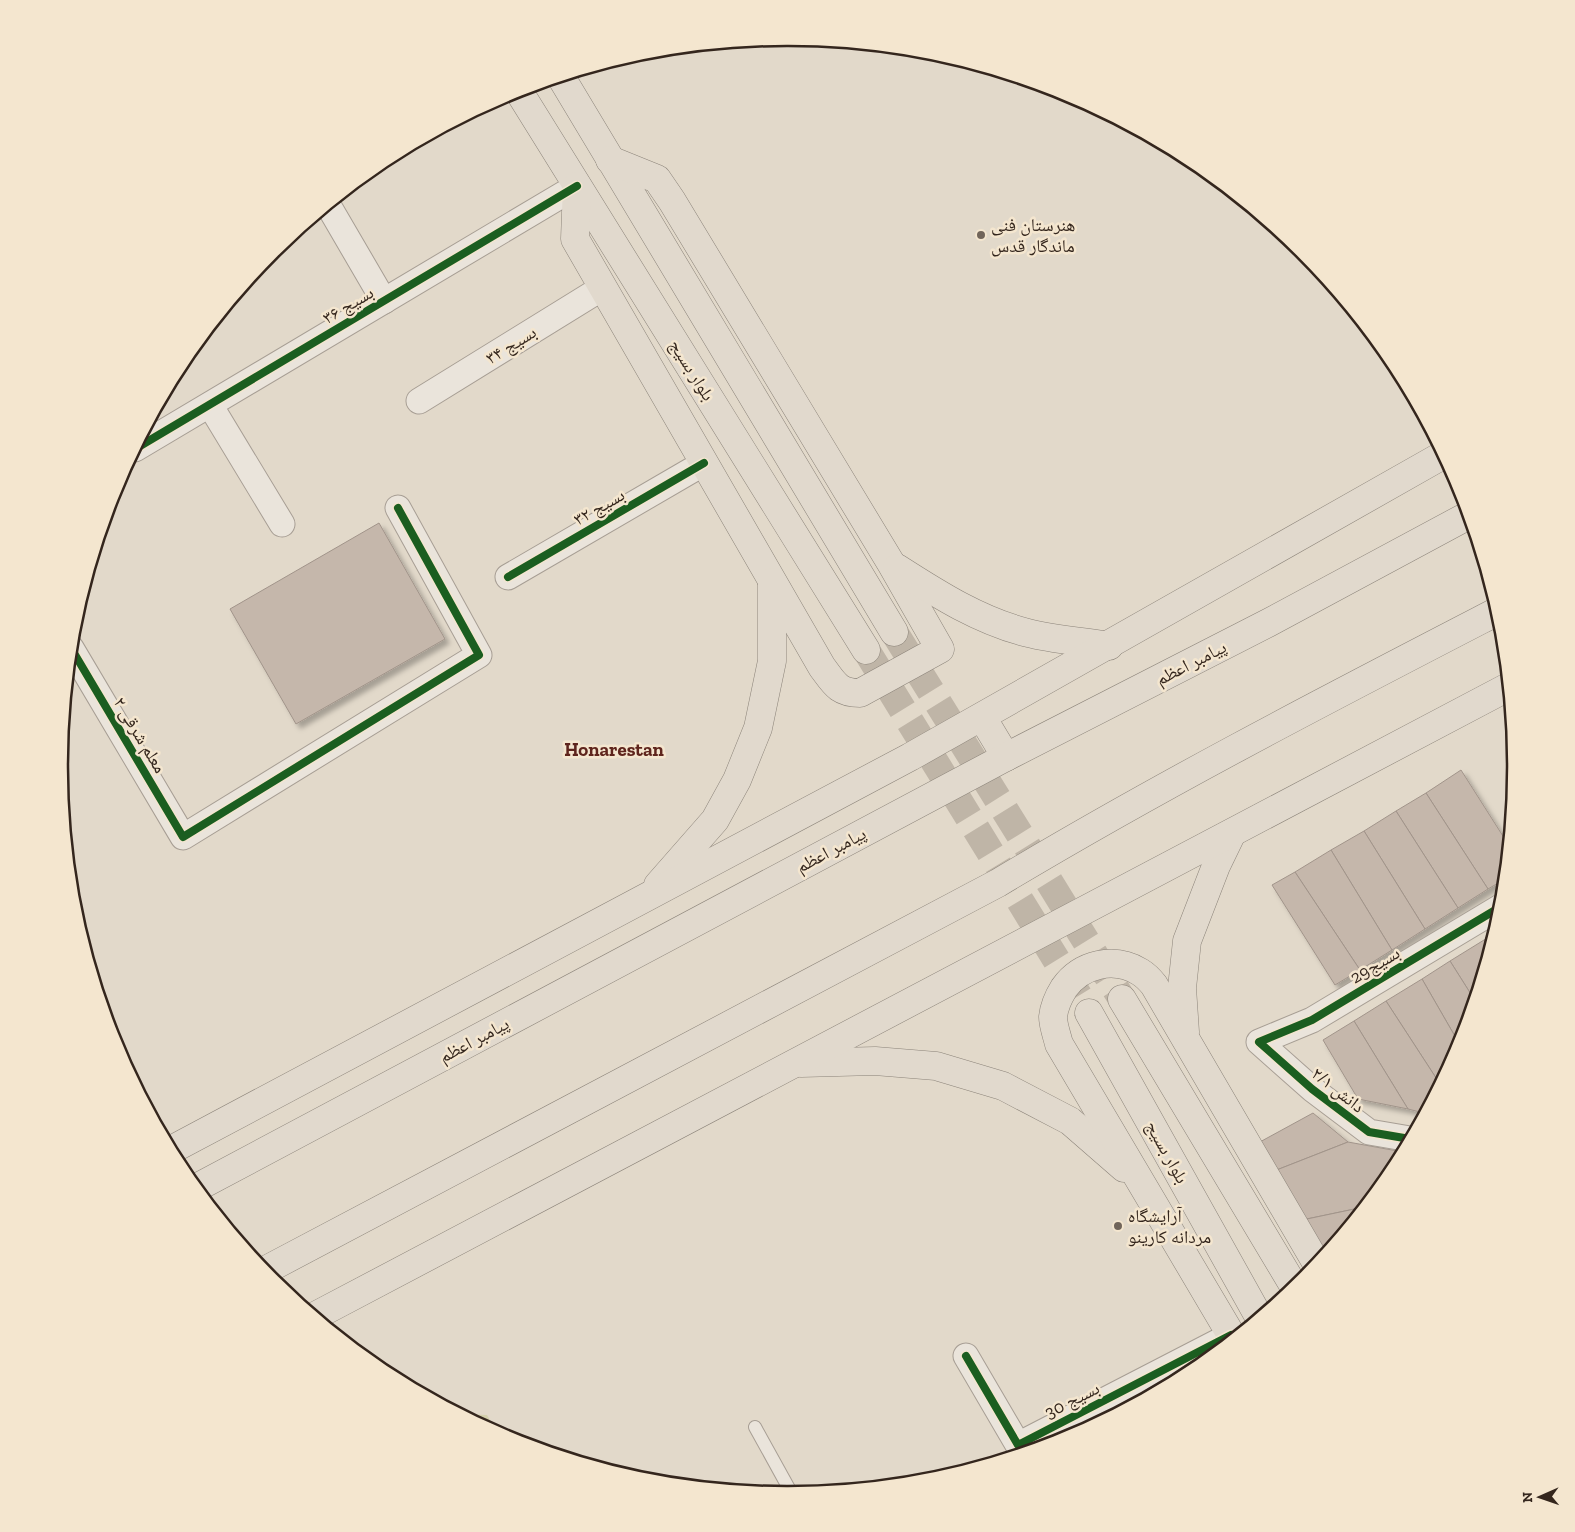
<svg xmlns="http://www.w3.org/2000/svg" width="1575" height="1532" font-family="'Zilla Slab','Noto Naskh Arabic',serif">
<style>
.green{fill:#d4d0ac}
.building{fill:#c5b7ab;stroke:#a1948a;filter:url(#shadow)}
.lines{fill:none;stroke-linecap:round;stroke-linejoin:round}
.primary-tunnel{stroke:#bfb5a7;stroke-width:28;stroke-dasharray:28 14;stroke-linecap:butt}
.lane-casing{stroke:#a79e94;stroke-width:14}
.street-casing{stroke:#a79e94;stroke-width:27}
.primary-casing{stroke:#8c847a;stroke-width:29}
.lane{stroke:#eae4db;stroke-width:12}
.street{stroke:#eae4db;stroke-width:25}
.primary{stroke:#e1d9cd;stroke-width:28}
.cycleway-casing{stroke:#f4e6cf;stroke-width:11}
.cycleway{stroke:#1b5e20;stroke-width:8}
.poi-dot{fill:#71655a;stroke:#f4e6cf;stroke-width:2}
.labels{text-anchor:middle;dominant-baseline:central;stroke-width:5;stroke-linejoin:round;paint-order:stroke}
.poi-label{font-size:18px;fill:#34261d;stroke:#f4e6cf;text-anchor:start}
.street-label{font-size:18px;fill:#34261d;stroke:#f4e6cf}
.neighbourhood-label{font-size:19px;font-weight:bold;fill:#5f251d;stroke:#f4e6cf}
.rim{fill:none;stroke:#34261d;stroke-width:2.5}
</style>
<defs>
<filter id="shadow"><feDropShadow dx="4.5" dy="4.5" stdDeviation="2.5" flood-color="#0004"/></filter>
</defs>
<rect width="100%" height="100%" fill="#e2d9ca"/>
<!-- green -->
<polygon class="green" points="461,1414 487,1415 497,1433"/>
<!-- building -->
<g class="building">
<polygon points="379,523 445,639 296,724 230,609"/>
<polygon points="1461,770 1508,844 1505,879 1488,889 1426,793"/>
<polygon points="1426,793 1488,889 1458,908 1396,811"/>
<polygon points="1396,811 1458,908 1425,929 1364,831"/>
<polygon points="1364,831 1425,929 1392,950 1331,850"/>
<polygon points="1331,850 1392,950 1360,970 1295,872"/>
<polygon points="1295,872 1360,970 1335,985 1272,885"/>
<polygon points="1494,933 1490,949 1484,940"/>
<polygon points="1484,940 1490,949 1474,999 1450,961"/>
<polygon points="1450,961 1474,999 1460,1045 1422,979"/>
<polygon points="1422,979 1460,1045 1440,1084 1386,1001"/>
<polygon points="1386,1001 1440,1084 1424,1113 1408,1109 1354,1021"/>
<polygon points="1354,1021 1408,1109 1358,1099 1323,1040"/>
<polygon points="1313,1113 1348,1142 1274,1171 1258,1143"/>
<polygon points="1348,1142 1403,1152 1393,1171 1364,1207 1302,1220 1274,1171"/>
<polygon points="1364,1207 1329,1248 1320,1250 1302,1220"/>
</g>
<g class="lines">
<!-- primary-tunnel -->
<g class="primary-tunnel">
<polyline points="894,632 1122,999"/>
<polyline points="866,650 1089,1013"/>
</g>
<!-- lane casing -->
<g class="lane-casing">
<polyline id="lane" points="755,1427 792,1494"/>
</g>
<!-- street casing -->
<g class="street-casing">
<g id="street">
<polyline points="328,205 384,301"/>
<polyline points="419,401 602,288"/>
<polyline points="210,405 282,524"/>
<polyline points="135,449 577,186"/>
<polyline points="508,577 704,463"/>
<polyline points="71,648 183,837 479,655 398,508"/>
<polyline points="1410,1139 1369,1132 1312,1089 1259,1042 1312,1020 1502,906"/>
<polyline points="966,1356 1018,1445 1231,1335"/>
</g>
</g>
<!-- primary casing -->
<g class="primary-casing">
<g id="primary">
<polyline points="561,77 894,632"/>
<polyline points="518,90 866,650"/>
<path d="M577,186L575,239L822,667C834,683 838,693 860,693L940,649L892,565L672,201L657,179L610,160"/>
<path d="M897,568C939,595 980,621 1028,633C1055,640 1082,641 1109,646"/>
<polyline points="982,717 1006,757"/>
<polyline points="658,885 715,820 737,780 758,728 772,661 772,582"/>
<polyline points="1122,999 1295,1288"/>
<polyline points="1089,1013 1259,1317"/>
<polyline points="1185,1032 1182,988 1187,941 1216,866 1232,833"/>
<polyline points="801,1063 875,1061 936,1066 1003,1086 1070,1121 1124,1168"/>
<polyline points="171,1150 910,757 1443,455"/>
<polyline points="196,1188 1006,757 1268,623 1469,515"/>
<path d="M264,1271L998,883C1161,785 1330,698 1498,611"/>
<polyline points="315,1316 1508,687"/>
<path d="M1233,1338L1059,1044C1057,1036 1053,1025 1053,1017C1054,1007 1059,996 1064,988C1081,964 1114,956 1140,972C1145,975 1150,980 1154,985L1317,1264"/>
</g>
</g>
<!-- lane -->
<use href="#lane" class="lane"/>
<!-- street -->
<use href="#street" class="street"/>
<!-- primary -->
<use href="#primary" class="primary"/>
<!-- cycleway casing -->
<g class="cycleway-casing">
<g id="cycleway">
<polyline points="135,449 577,186"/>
<polyline points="508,577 704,463"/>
<polyline points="71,648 183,837 479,655 398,508"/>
<polyline points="1410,1139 1369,1132 1312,1089 1259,1042 1312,1020 1502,906"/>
<polyline points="966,1356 1018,1445 1231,1335"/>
</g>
</g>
<!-- cycleway -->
<use href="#cycleway" class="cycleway"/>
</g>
<!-- markers -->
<g class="poi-dot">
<circle cx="981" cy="235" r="5"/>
<circle cx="1118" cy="1226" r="5"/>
</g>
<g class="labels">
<!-- poi labels -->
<g class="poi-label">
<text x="991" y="225">هنرستان فنی<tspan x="991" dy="21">ماندگار قدس</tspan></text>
<text x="1128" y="1216">آرایشگاه<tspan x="1128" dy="21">مردانه کارینو</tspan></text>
</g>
<!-- street labels -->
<g class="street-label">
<text transform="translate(348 305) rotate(-31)">بسیج ۳۶</text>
<text transform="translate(511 345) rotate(-32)">بسیج ۳۴</text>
<text transform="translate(692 370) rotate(58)">بلوار بسیج</text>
<text transform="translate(599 507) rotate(-30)">بسیج ۳۲</text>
<text transform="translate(1191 663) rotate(-27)">پیامبر اعظم</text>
<text transform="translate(140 735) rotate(59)">معلم شرقی ۲</text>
<text transform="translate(831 850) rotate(-28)">پیامبر اعظم</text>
<text transform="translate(1375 965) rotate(-31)">بسیج29</text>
<text transform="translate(474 1040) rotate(-28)">پیامبر اعظم</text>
<text transform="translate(1338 1090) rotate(38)">دانش ۲/۱</text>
<text transform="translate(1167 1152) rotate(61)">بلوار بسیج</text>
<text transform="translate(1072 1400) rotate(-27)">بسیج 30</text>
</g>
<!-- neighbourhood labels -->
<g class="neighbourhood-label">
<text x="614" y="749">Honarestan</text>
</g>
</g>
<!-- crop -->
<path d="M0 0H1575V1532H0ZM787 46H788A719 719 0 0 1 1507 765V767A719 719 0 0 1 788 1486H787A719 719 0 0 1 68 767V765A719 719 0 0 1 787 46Z" fill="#f4e6cf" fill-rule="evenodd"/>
<path class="rim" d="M787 46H788A719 719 0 0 1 1507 765V767A719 719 0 0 1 788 1486H787A719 719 0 0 1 68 767V765A719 719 0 0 1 787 46Z"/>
<!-- north arrow -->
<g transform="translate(1540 1497) rotate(268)" stroke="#f4e6cf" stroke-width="4" paint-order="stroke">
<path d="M0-4L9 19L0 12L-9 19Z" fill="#34261d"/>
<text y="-8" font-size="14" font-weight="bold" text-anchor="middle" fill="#34261d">N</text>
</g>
</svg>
